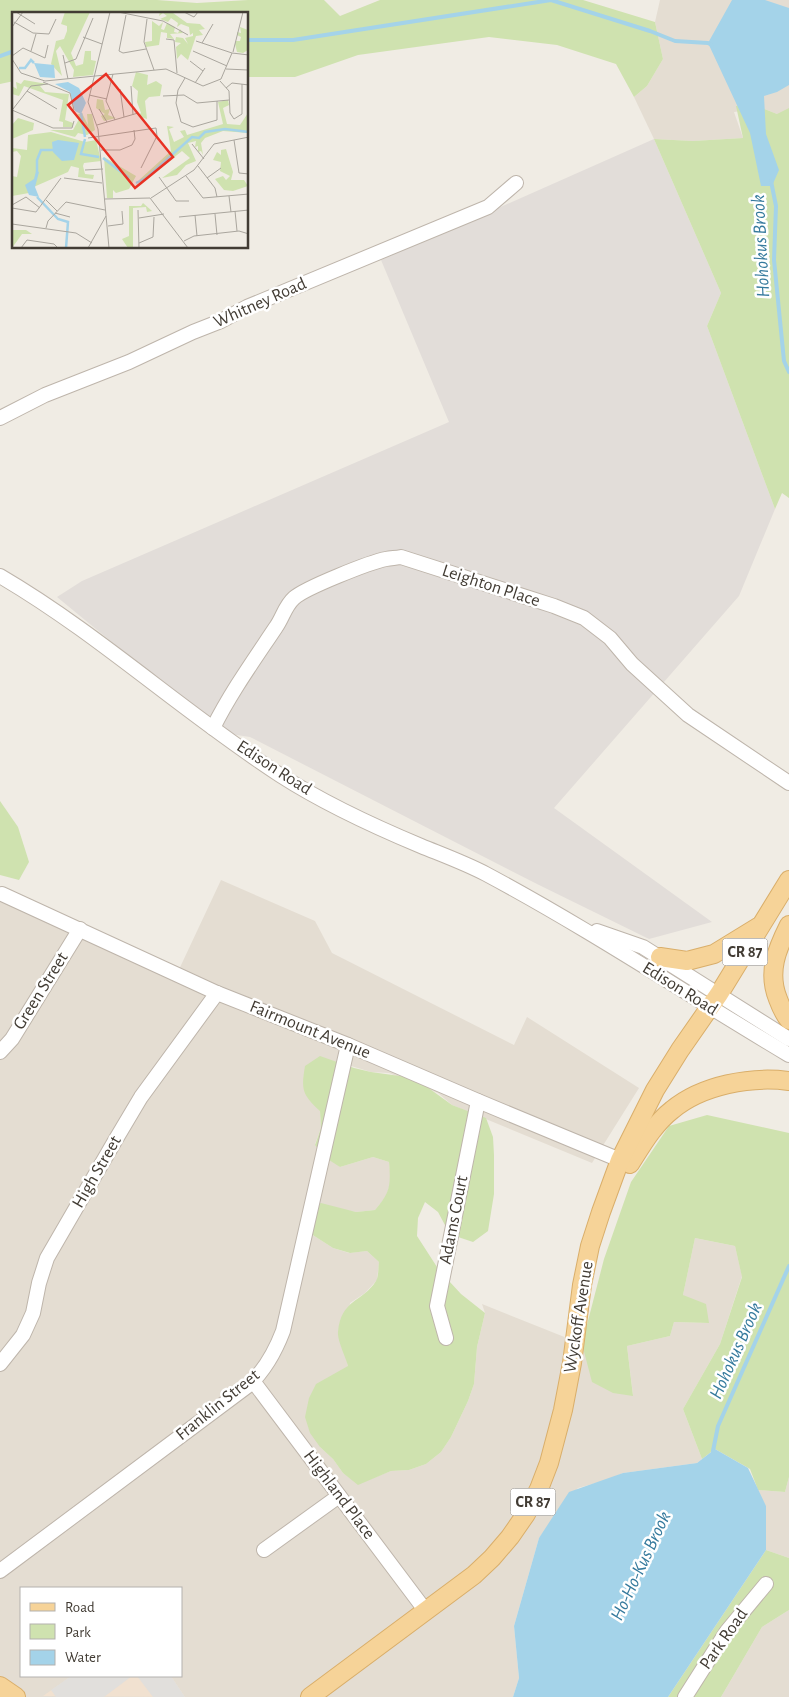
<svg xmlns="http://www.w3.org/2000/svg" width="789" height="1697" font-family="'Alegreya Sans',sans-serif">
<style>
.residential{fill:#e4ddd2;fill-rule:evenodd}
.commercial{fill:#f1e1d0}
.industrial{fill:#e2ddd9}
.green{fill:#cfe2af}
.parking{fill:#e1dfdc}
.water{fill:#a4d3e9}
.lines{fill:none;stroke-linecap:round;stroke-linejoin:round}
.stream{stroke:#a4d3e9;stroke-width:4}
.minor-casing{stroke:#beb5ab;stroke-width:16}
.major-casing{stroke:#d9ae6a;stroke-width:20}
.minor{stroke:#fff;stroke-width:14}
.major{stroke:#f6d398;stroke-width:18}
.labels{text-anchor:middle;dominant-baseline:central;stroke-width:5;stroke-linejoin:round;paint-order:stroke}
.shield{fill:#fff;stroke:#7b7671;stroke-width:1}
.shield-label{font-size:16px;font-weight:bold;fill:#423c34}
.street-label{font-size:18px;fill:#423c34;stroke:#fff}
.water-label{font-size:19px;font-style:italic;fill:#357a9d;stroke:#fff}
.inset-river{fill:none;stroke:#a4d3e9;stroke-width:2.5}
.inset-road{fill:none;stroke:#aaa69e;stroke-width:1}
.view{fill:#e83123;fill-opacity:0.15;stroke:#e83123;stroke-width:2.5}
.inset-edge{fill:none;stroke:#423c34;stroke-width:2.5}
</style>
<rect width="100%" height="100%" fill="#f0ece4"/>
<!-- residential -->
<g class="residential">
<polygon points="660,0 789,0 789,114 777,114 762,108 734,112 743,138 693,141 654,139 634,97 647,86 663,59 655,22"/>
<path d="M221,880L315,921L332,953L514,1045L527,1017L639,1088L592,1163L452,1105L438,1093L389,1073L371,1072L338,1062L320,1111L321,1128L315,1144L340,1167L373,1157L389,1162L391,1180L386,1197L375,1210L356,1212L339,1209L305,1230L333,1248L349,1253L367,1251L379,1262L377,1280L365,1293L350,1303L344,1350L348,1366L320,1447L333,1459L343,1473L358,1484L391,1471L409,1470L426,1464L441,1452L451,1437L468,1401L474,1384L477,1347L485,1313L482,1304L582,1344L633,1395L627,1346L670,1336L674,1322L708,1323L683,1295L695,1238L735,1246L742,1276L720,1344L683,1409L702,1459L697,1463L623,1473L607,1480L578,1488L539,1538L514,1626L519,1678L513,1697H0V887L175,978ZM21,1588H181V1676H21Z"/>
<polygon points="789,1477 789,1558 766,1550 766,1507 758,1490 785,1492"/>
<polygon points="789,1610 789,1697 721,1697 762,1627"/>
</g>
<!-- commercial -->
<polygon class="commercial" points="71,1676 171,1676 185,1697 43,1696"/>
<!-- industrial -->
<polygon class="industrial" points="654,139 721,293 707,326 775,509 739,596 554,808 712,922 649,939 537,884 250,737 230,734 119,648 57,597 82,581 449,422 381,260"/>
<!-- green -->
<g class="green">
<polygon points="0,0 157,0 197,3 248,0 324,0 340,16 380,0 583,0 655,22 663,59 647,86 634,97 616,64 557,45 489,37 358,55 295,77 248,77 248,14 14,14 14,81 0,84"/>
<polygon points="736,106 762,108 777,114 789,108 789,498 782,493 775,509 707,326 721,293 654,139 693,141 743,138"/>
<polygon points="0,801 18,827 29,862 19,880 0,875"/>
<path d="M320,1056L354,1068L371,1072L407,1077L423,1084L452,1105L486,1118L493,1137L494,1155V1194L488,1231L473,1242L458,1237L446,1227L438,1212L425,1202L418,1218L417,1236L437,1267L449,1281L461,1294L485,1313L477,1347L474,1384L468,1401L451,1437L441,1452L426,1464L409,1470L391,1471L358,1485L343,1473L333,1459L320,1447L310,1433L305,1417L309,1398L316,1384L348,1366C346,1358 337,1340 338,1332C341,1299 363,1302 376,1281C379,1276 378,1267 379,1262L367,1251L350,1253L333,1248L305,1230L304,1212L321,1203L356,1212L375,1210C390,1193 391,1186 389,1162L373,1157L340,1167L326,1158L315,1145L321,1128L320,1111C302,1094 301,1090 305,1066Z"/>
<polygon points="707,1115 789,1133 789,1477 785,1492 758,1490 750,1469 715,1449 702,1459 683,1409 720,1344 742,1277 735,1246 695,1238 683,1295 706,1304 709,1323 674,1322 670,1336 627,1346 633,1396 613,1393 592,1382 582,1344 604,1259 631,1182 669,1126"/>
<polygon points="766,1550 789,1558 789,1610 762,1627 721,1697 668,1697"/>
</g>
<!-- parking -->
<g class="parking">
<polygon points="71,1676 132,1676 104,1697 56,1697 51,1690"/>
<polygon points="137,1676 171,1676 185,1697 153,1697"/>
</g>
<!-- water -->
<g class="water">
<polygon points="732,0 765,0 789,8 789,85 777,92 764,96 766,134 779,170 772,186 761,186 750,133 708,43"/>
<polygon points="715,1449 748,1468 766,1506 766,1550 668,1697 513,1697 519,1678 514,1626 539,1538 569,1492 623,1473 697,1463"/>
</g>
<g class="lines">
<!-- stream -->
<g class="stream">
<polyline points="248,40 293,40 551,0 650,31 675,41 708,43 712,45"/>
<polyline points="0,56 14,51"/>
<polyline points="771,181 776,206 774,260 784,361 789,372"/>
<polyline points="713,1451 718,1426 789,1266"/>
</g>
<!-- minor casing -->
<g class="minor-casing">
<g id="minor">
<polyline points="0,418 45,395 129,362 193,332 221,321 247,307 488,207 516,183"/>
<path d="M0,576C99,634 184,713 280,775C325,804 373,826 421,846C443,855 465,863 486,874C589,929 688,995 789,1055"/>
<path d="M213,728C231,692 254,660 276,627C283,617 285,606 294,598C305,588 370,562 386,559C391,558 396,558 401,557L554,606L584,618L610,638L632,664L688,715L789,783"/>
<polyline points="2,894 217,993 348,1045 478,1101 620,1160"/>
<polyline points="597,931 643,947 789,1039"/>
<polyline points="0,1052 12,1039 80,929"/>
<polyline points="446,1338 437,1306 478,1101"/>
<polyline points="0,1364 23,1335 33,1313 39,1283 47,1258 116,1139 141,1097 217,993"/>
<polyline points="253,1381 425,1610"/>
<polyline points="264,1550 339,1496"/>
<path d="M0,1571L249,1385C265,1370 275,1352 283,1331L348,1045"/>
<polyline points="685,1697 727,1631 766,1584"/>
</g>
</g>
<!-- major casing -->
<g class="major-casing">
<g id="major">
<path d="M789,925C777,949 767,972 778,999C781,1007 784,1014 789,1020"/>
<polyline points="660,957 687,961 714,954 758,927"/>
<path d="M630,1164C642,1145 654,1124 672,1110C702,1085 751,1076 789,1081"/>
<polyline points="0,1686 16,1697"/>
<polyline points="310,1697 474,1575 492,1558 510,1537 526,1514 539,1489 549,1463 563,1410 572,1363 582,1285 590,1246 601,1212 620,1160 655,1090 680,1050 719,994 789,880"/>
</g>
</g>
<!-- minor -->
<use href="#minor" class="minor"/>
<!-- major -->
<use href="#major" class="major"/>
</g>
<g class="labels">
<!-- shield labels -->
<g class="shield">
<rect x="722.5" y="938.5" width="45" height="27" rx="4"/>
<rect x="510.5" y="1488.5" width="45" height="27" rx="4"/>
</g>
<g class="shield-label">
<text x="745" y="952">CR 87</text>
<text x="533" y="1502">CR 87</text>
</g>
<!-- street labels -->
<g class="street-label">
<text transform="translate(260 303) rotate(-24)">Whitney Road</text>
<text transform="translate(491 586) rotate(18)">Leighton Place</text>
<text transform="translate(274 768) rotate(33)">Edison Road</text>
<text transform="translate(680 989) rotate(32)">Edison Road</text>
<text transform="translate(41 991) rotate(-58)">Green Street</text>
<text transform="translate(310 1030) rotate(22)">Fairmount Avenue</text>
<text transform="translate(97 1172) rotate(-60)">High Street</text>
<text transform="translate(454 1220) rotate(-79)">Adams Court</text>
<text transform="translate(579 1317) rotate(-81)">Wyckoff Avenue</text>
<text transform="translate(218 1405) rotate(-39)">Franklin Street</text>
<text transform="translate(339 1495) rotate(53)">Highland Place</text>
<text transform="translate(724 1639) rotate(-55)">Park Road</text>
</g>
<!-- water labels -->
<g class="water-label">
<text transform="translate(761 246) rotate(-93)">Hohokus Brook</text>
<text transform="translate(736 1351) rotate(-66)">Hohokus Brook</text>
<text transform="translate(641 1566) rotate(-65)">Ho-Ho-Kus Brook</text>
</g>
</g>
<!-- overview -->
<g transform="translate(12 12)">
<rect width="236" height="236" fill="#f0ece4"/>
<path d="M53,0H78L59,41L64,54L71,52L73,39H79V48L84,49L81,63L61,65L62,58L48,34L44,39L50,64L39,52L44,29L52,27L55,19V14L49,12ZM148,0L161,1L175,11L188,12L193,17L187,18L191,23L184,24L176,48L169,42L165,47L164,35L169,31L163,30L164,25L171,26L176,32L173,26L181,24V21L178,23L177,15L169,12L165,15L166,11L159,6L156,10L148,7L155,4L151,1L147,4ZM140,9L147,14L151,10L149,17L152,18L155,11L163,15L162,20L166,21L168,17L171,21L158,22L162,27L155,26V21L149,20L147,33L134,35L133,30L140,29ZM228,15L236,18V38L231,41L225,40L223,32L224,29H228L229,25L225,23V20L229,21ZM124,60L136,63L135,73L144,69L150,73L148,84L137,85L133,89L135,107L126,104L129,101L125,90L126,79L120,74ZM12,68L35,72L28,74L33,80L57,82L53,108L61,111V115H51V110L47,109L51,88L12,74L7,84L0,82V74L5,77L4,70L9,72ZM236,79V121L211,119L193,126L189,131L191,143L189,139L186,140V134L183,135L184,129L176,131L184,149L174,153L165,163L150,166L178,146L170,139L135,167L127,168L159,139L155,114L162,115L157,117L162,130L172,125L168,119L173,118L175,123L211,112L206,90L216,88L217,93L211,96L215,112L228,113L236,101ZM85,87L91,88L93,98L98,97L96,103L104,106L92,109L89,104L93,102L84,96ZM70,101L76,113L75,102H80L83,118L75,123L66,121L63,125L38,118H61L67,107L64,103ZM6,106L22,111L21,118L0,127V113ZM39,120L73,130L84,128L89,149L72,151L71,154L73,162L82,163L81,167L66,165L67,156L59,154L56,160L17,177V181L0,184V164L5,165L9,144L5,139L0,140V136L15,138L16,123ZM214,137L221,160L219,168H232L236,174L221,179L212,178L203,167L211,164L214,168L218,164L208,159L209,150L201,148L205,140L209,143V138ZM92,145L124,164L117,177L104,181L101,178V186H95ZM131,191L140,199L135,200L134,195L121,196V236H116L110,227L117,224V194H129ZM0,218H14L20,222H10L0,236Z" fill="#cfe2af"/>
<path d="M22,51L42,53L43,66L28,65ZM56,70L67,76L74,91L69,102L63,99L58,80L43,72ZM46,128L67,131L62,148L50,149L41,140L40,130ZM24,159L27,160L23,175L27,185L17,183L13,173L22,167Z" fill="#a4d3e9"/>
<path class="inset-river" d="M7,56H13L19,48L22,51M69,101L73,125M73,127L69,142L87,145M91,146L117,166M25,160V148L29,138H41M124,171L134,166L180,125L187,126L193,120L213,117L237,120M25,185L46,207L56,210L54,236"/>
<path class="inset-road" d="M4,0L23,12M106,0L151,9L176,23M172,0L182,5L186,0M114,3L107,39L111,41L134,37M135,7L132,30L142,58M2,10L21,21L37,22L44,7M0,15L11,0M71,25L90,32M154,27L162,28L165,61M184,29L220,41M190,31L201,12M19,39L24,22M181,39L215,54M221,40L231,0M51,43L56,67M0,44L11,36L33,46L36,33M0,47L9,61L33,69L154,57L191,74L209,67L220,41L237,43M178,49L191,59M53,51L64,47L81,6M214,57L236,58M101,62L94,89L103,108M173,66L166,78L164,91L169,110L181,115L205,108V89M208,69L217,79L218,101L222,107L230,102V72M31,70L58,81L62,98M183,71L193,56M119,74L121,103M214,76L220,71L237,73M108,77L112,105M15,79L45,97M77,83L95,87M151,84L172,83L185,91L217,88M1,97L19,74L36,72M87,97L95,110M0,98L41,116H60L62,109M85,113L126,101M76,126L144,116L145,124L129,156M222,128L227,161L237,162M180,132L192,147M89,138H108L120,133L123,127L122,118M186,154L203,176L205,185M73,158L91,157M174,164L191,186L237,182M147,165L164,189H177M52,166L90,171M195,166L209,156M217,184L219,200M139,186L182,158L202,132L237,125M93,187L138,186L176,236M34,188L45,199M0,193L14,185L28,196M0,196L24,200L49,166M126,198L127,236M223,199L225,219M43,201L58,205M203,202L205,223M183,203L185,224M167,205L237,198M127,206L152,202M0,212L64,221L80,231M96,214L111,212L110,199M34,216L36,209L54,190L93,198M172,229L182,224L227,219L237,222M127,231L141,225L142,205M9,236L15,228L42,232L46,236M76,236L94,204M97,236L86,117L76,90L98,0"/>
<path class="view" d="M94,62L161,145L123,176L56,93Z"/>
<rect width="236" height="236" class="inset-edge"/>
</g>
<!-- legend -->
<rect x="20" y="1587" width="162" height="90" fill="#ffffff" stroke="#b3b1ae"/>
<rect x="30" y="1603" width="25" height="8" fill="#f6d398" stroke="#b3b1ae"/>
<text x="65" y="1612" font-size="15" fill="#423c34">Road</text>
<rect x="30" y="1624" width="25" height="15" fill="#cfe2af" stroke="#b3b1ae"/>
<text x="65" y="1637" font-size="15" fill="#423c34">Park</text>
<rect x="30" y="1650" width="25" height="15" fill="#a4d3e9" stroke="#b3b1ae"/>
<text x="65" y="1662" font-size="15" fill="#423c34">Water</text>
</svg>
